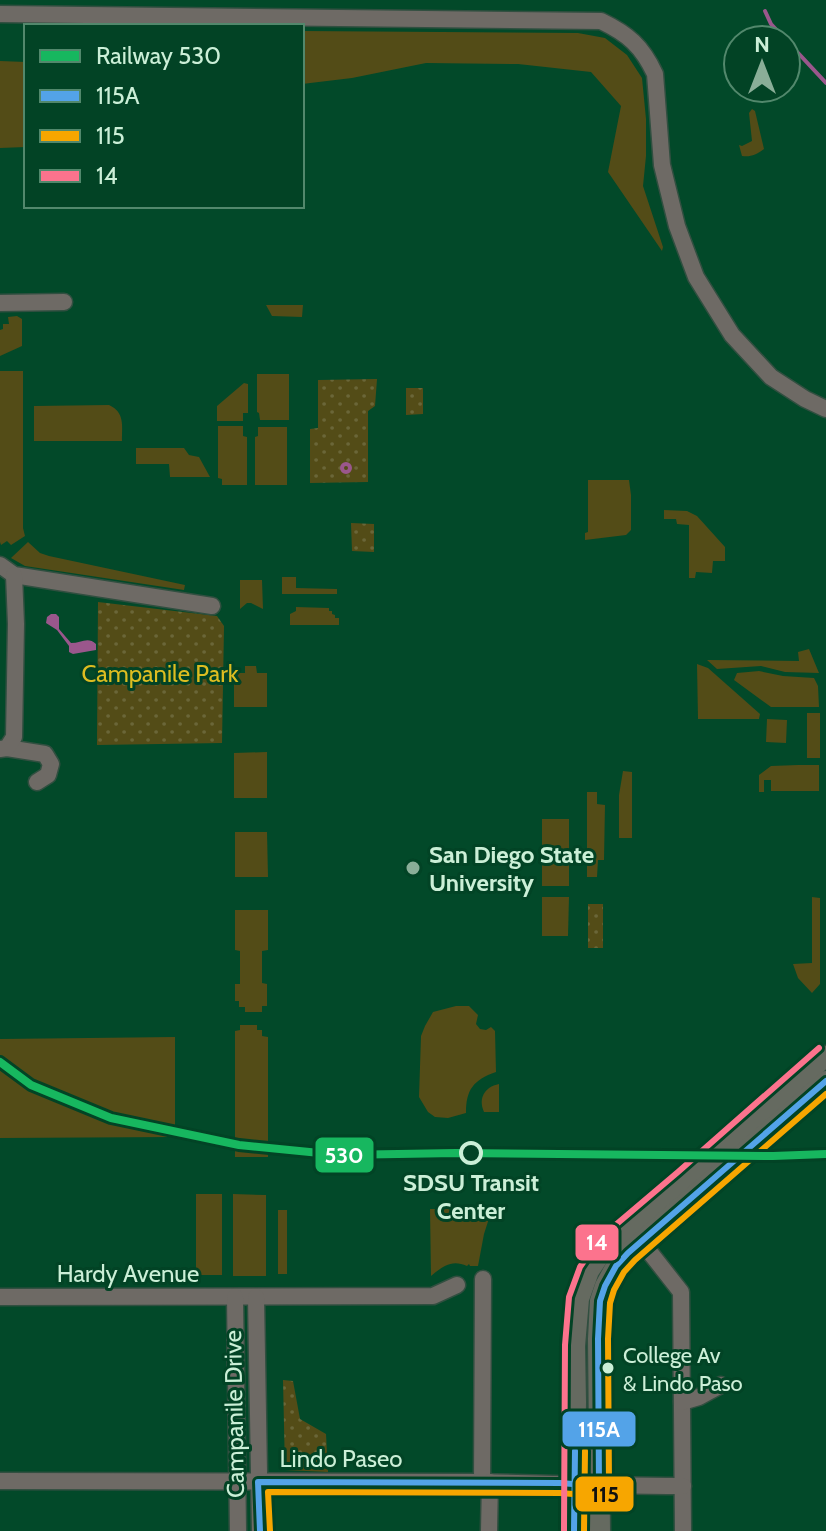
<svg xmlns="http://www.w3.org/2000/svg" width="826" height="1531" font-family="Cabin,sans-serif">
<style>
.built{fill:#024929;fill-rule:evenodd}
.green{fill:#534c17}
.park{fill:url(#park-dots)}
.water{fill:#9a578c}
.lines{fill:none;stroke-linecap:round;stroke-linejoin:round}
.stream{stroke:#9a578c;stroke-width:4}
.minor-casing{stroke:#314f40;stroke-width:19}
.major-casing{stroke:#314f40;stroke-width:23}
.minor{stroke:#6e6a65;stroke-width:16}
.major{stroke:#656a60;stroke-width:20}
.bus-1-casing{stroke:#024325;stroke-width:12}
.bus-2-casing{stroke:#024325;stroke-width:12}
.bus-3-casing{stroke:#024325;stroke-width:12}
.bus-1{stroke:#53a3e8;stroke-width:6}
.bus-2{stroke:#f7a600;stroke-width:6}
.bus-3{stroke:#fc738d;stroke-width:6}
.rail-1-casing{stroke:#024325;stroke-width:14}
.rail-1{stroke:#17b75f;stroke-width:8}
.poi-dot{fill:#8aae98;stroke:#024325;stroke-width:3}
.stop-dot{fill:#024325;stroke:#cbefd7;stroke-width:4}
.bus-dot{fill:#cbefd7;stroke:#024325;stroke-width:3}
.labels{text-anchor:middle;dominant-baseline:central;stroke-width:6;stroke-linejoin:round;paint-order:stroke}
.bus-label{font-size:22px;fill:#cbefd7;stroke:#024325;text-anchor:start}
.park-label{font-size:24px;fill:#ddbd21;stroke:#024325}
.poi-label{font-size:24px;font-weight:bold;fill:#cbefd7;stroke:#024325;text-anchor:start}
.stop-label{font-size:24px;font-weight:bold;fill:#cbefd7;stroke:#024325}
.street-label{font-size:24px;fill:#cbefd7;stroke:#024325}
.line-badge{stroke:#024325;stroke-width:3}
.badge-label{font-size:22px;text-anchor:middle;font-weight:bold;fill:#fff}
.pale-badge-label{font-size:22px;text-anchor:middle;font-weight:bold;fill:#111}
</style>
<defs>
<pattern id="park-dots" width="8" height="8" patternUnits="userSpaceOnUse" patternTransform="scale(2)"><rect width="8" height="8" fill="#534c17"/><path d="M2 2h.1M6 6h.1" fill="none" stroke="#6a6638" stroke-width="1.8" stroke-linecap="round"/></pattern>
</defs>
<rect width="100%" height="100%" fill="#113424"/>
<!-- built -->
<path class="built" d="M0,0H826V1531H0ZM26,26H302V206H26ZM738,40H786V88H738Z"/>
<!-- green -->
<g class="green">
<polygon points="302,31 578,33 605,38 627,55 642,78 646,119 646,156 643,186 663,247 662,251 608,172 621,106 591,72 518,64 426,63 352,78 302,84"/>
<polygon points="0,61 26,62 26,147 0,148"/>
<path d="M752,109L755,111L764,149C756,155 751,157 742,156L739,145L742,146L752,141L749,113Z"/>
<polygon points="266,305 303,305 302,317 272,316"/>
<polygon points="17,316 22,319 22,346 0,356 0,330 3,329 3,324 9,324 8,317"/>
<polygon points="0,371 23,371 23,528 25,536 11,545 7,541 1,545 0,542"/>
<polygon points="257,374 289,374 289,420 260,420 259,413 257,412"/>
<polygon points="244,383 248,384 248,413 243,413 243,421 217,421 217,406"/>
<path d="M109,405C125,412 122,426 122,441H34V406Z"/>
<polygon points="218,426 243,426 243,436 247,437 247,485 222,485 222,479 218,478"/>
<polygon points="258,427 287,427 287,485 255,485 255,437 258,436"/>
<polygon points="136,448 184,448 189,455 199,457 210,477 170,477 169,464 136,464"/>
<polygon points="588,480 629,480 631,495 631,530 626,535 585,540 585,533 588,532"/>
<polygon points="664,510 687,511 697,516 725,547 725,561 713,561 712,573 696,572 695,578 689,578 689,525 677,524 676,519 664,519"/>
<polygon points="28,542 40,553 49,556 185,585 184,590 25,566 11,558"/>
<polygon points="282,577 296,577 296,588 337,589 337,594 282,594"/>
<polygon points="240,580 262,580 263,609 251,603 247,603 240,609"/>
<polygon points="296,607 329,608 329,611 332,611 332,614 335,615 335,618 339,618 339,625 290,625 290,614 296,611"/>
<polygon points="809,649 819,673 785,672 761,666 717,669 707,660 799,661 798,652"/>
<polygon points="697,664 708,668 760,714 759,719 698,719"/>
<polygon points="245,666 256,666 257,673 267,673 267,707 234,707 234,673 245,673"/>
<polygon points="759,671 783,676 814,678 818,686 819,707 771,707 734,680 737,673"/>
<rect x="807" y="713" width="13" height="45"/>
<polygon points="767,719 787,720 786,743 766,742"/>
<polygon points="267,752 267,798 234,798 234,753"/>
<polygon points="798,765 819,765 819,791 771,791 771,780 764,780 764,792 759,792 759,775 771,766"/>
<polygon points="623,771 632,772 632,838 619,838 619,795"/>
<polygon points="587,792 597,792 597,804 605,805 604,860 598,860 597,877 587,877"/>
<rect x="542" y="819" width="27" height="67"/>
<polygon points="235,832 267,832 268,877 235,877"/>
<polygon points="542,897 569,897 568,936 542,936"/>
<polygon points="812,897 820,898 820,984 812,993 798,978 793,964 812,963"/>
<polygon points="235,910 268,910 268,950 262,951 262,983 267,984 267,1006 262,1006 262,1012 245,1012 245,1007 239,1007 239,1001 235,1001 235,984 240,984 240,951 235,950"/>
<path d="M456,1006H469L478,1015L476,1024L480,1029L486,1030L491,1027L495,1031L496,1072C473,1080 466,1090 466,1113L448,1118L435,1117L428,1112L419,1097L421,1036L425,1026L433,1012Z"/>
<polygon points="240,1025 257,1025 257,1030 262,1030 262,1036 268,1037 268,1157 235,1157 235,1031 240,1030"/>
<polygon points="175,1037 175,1137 0,1138 0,1039"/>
<path d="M499,1084V1112H484C478,1099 484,1087 499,1084Z"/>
<rect x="196" y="1194" width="26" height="81"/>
<polygon points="233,1194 266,1195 266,1276 233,1276"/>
<path d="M430,1209H492L484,1234L478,1266H470L469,1264L467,1266C452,1259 443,1266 431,1276Z"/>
<rect x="278" y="1210" width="9" height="64"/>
</g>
<!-- park -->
<g class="park">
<polygon points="377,379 375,406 368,411 368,482 310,483 310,429 318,428 318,380"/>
<polygon points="406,388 423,388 423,414 406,415"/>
<polygon points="351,523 374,524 374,552 352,551"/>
<polygon points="98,602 217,616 224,626 222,743 97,745"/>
<rect x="588" y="904" width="15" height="44"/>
<polygon points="283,1380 293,1381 300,1419 326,1434 328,1472 285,1470"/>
</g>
<!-- water -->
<path class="water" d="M51,614H56L59,617V629L71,643C81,643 88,636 96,644V650L73,654L69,652V646L57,630L46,623L47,617Z"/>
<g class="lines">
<!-- stream -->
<g class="stream">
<polyline points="765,11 771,24 786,40"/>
<polyline points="786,40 826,83"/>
<circle cx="346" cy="468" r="4"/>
</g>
<!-- minor casing -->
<g class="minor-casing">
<g id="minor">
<path d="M0,14L601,21C628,34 642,46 655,74L662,165L677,226L696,277L732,335L771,377L805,399L826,409"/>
<polyline points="0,303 64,302"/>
<polyline points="0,565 14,575 212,606"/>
<polyline points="7,748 45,754 51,764 48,775 37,782"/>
<polyline points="0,749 7,748 14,737 16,624 14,575"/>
<polyline points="641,1241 681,1292 683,1531"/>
<polyline points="0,1297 433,1296 457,1285"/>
<polyline points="235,1297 238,1531"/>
<polyline points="256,1297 260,1531"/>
<polyline points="682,1402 699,1397 721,1385"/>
<path d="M0,1481L482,1482C549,1484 616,1486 683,1486"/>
<polyline points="482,1482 483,1279"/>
<polyline points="489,1531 490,1482"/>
</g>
</g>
<!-- major casing -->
<g class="major-casing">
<g id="major">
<polyline points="574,1531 576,1402 575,1346 579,1299 589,1271 605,1247 685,1180 826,1056"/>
<polyline points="600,1531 598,1339 600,1301 605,1286 616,1266 628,1253 826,1081"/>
</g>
</g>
<!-- minor -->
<use href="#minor" class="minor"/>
<!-- major -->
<use href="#major" class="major"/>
<!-- bus-1 casing -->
<g class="bus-1-casing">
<g id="bus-1">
<polyline points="260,1531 258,1482 560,1483 599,1486 598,1339 600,1301 605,1286 616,1266 628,1253 826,1081"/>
<polyline points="574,1531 575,1451"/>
</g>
</g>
<!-- bus-2 casing -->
<g class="bus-2-casing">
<g id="bus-2">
<polyline points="270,1531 268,1492 560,1493 599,1496 605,1494 609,1486 608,1339 610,1303 614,1290 624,1272 635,1260 826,1094"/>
<polyline points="584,1531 585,1451"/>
</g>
</g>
<!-- bus-3 casing -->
<g class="bus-3-casing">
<polyline id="bus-3" points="564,1531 565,1345 569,1297 580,1267 599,1239 678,1172 819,1048"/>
</g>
<!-- bus-1 -->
<use href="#bus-1" class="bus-1"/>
<!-- bus-2 -->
<use href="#bus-2" class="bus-2"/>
<!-- bus-3 -->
<use href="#bus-3" class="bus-3"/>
<!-- rail-1 casing -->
<g class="rail-1-casing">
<polyline id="rail-1" points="0,1062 31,1085 111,1118 239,1145 340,1155 456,1153 773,1156 826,1154"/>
</g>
<!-- rail-1 -->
<use href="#rail-1" class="rail-1"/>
</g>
<!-- markers -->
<circle class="poi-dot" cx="413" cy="868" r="8"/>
<circle class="stop-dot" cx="471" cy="1153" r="10"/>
<circle class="bus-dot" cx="608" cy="1368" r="7"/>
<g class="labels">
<!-- bus labels -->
<g class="bus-label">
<text x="623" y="1355">College Av<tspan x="623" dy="28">&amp; Lindo Paso</tspan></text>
</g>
<!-- park labels -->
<g class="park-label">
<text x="160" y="673">Campanile Park</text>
</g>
<!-- poi labels -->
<g class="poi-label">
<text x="429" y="854">San Diego State<tspan x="429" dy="28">University</tspan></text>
</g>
<!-- stop labels -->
<g class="stop-label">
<text x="471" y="1182">SDSU Transit<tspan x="471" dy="28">Center</tspan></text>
</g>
<!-- street labels -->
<g class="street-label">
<text x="128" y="1273">Hardy Avenue</text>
<text transform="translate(234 1414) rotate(-91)">Campanile Drive</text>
<text x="341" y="1458">Lindo Paseo</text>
</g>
</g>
<g class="line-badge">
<rect x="314" y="1136" width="61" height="38" rx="8" fill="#17b75f"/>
<rect x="574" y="1223" width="46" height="39" rx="8" fill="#fc738d"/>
<rect x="561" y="1410" width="76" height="38" rx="8" fill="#53a3e8"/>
<rect x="574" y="1475" width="61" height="38" rx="8" fill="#f7a600"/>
</g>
<g class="badge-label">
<text x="344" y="1163">530</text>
<text x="597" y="1250">14</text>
<text x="599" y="1437">115A</text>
</g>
<g class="pale-badge-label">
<text x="605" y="1502">115</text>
</g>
<!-- legend -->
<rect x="24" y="24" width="280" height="184" fill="#024325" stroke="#52886c" stroke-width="2"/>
<rect x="40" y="50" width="40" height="12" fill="#17b75f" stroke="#52886c" stroke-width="2"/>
<text x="96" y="64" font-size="24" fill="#cbefd7">Railway 530</text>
<rect x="40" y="90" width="40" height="12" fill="#53a3e8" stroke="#52886c" stroke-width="2"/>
<text x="96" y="104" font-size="24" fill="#cbefd7">115A</text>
<rect x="40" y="130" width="40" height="12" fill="#f7a600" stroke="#52886c" stroke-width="2"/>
<text x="96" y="144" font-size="24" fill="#cbefd7">115</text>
<rect x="40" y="170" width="40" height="12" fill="#fc738d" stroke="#52886c" stroke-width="2"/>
<text x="96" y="184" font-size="24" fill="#cbefd7">14</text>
<!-- north arrow -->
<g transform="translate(762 64)"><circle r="38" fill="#024325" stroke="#52886c" stroke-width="2"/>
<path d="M0-6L14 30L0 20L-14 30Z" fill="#8aae98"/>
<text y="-12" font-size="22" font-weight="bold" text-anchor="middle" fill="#cbefd7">N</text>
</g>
</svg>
